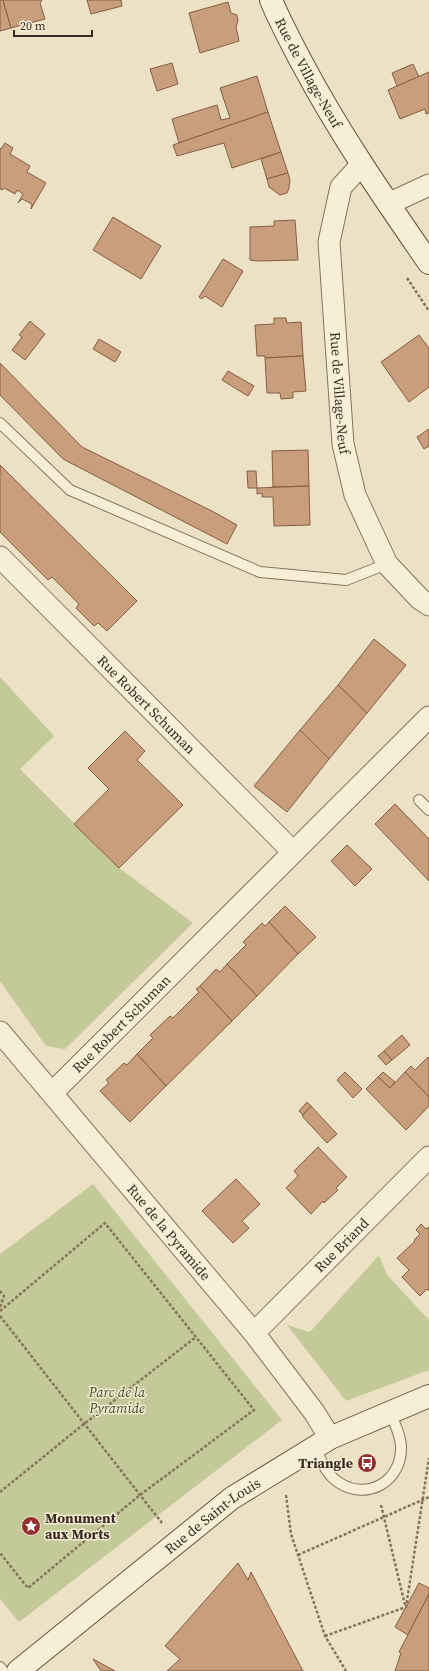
<svg xmlns="http://www.w3.org/2000/svg" width="429" height="1671" font-family="'Source Serif 4',serif">
<style>
.green{fill:#c3c999}
.building{fill:#c89e7c;stroke:#845e43}
.lines{fill:none;stroke-linecap:round;stroke-linejoin:round}
.lane-casing{stroke:#86735c;stroke-width:12}
.street-casing{stroke:#86735c;stroke-width:23}
.secondary-casing{stroke:#68543f;stroke-width:24}
.path{stroke:#86735c;stroke-width:2.5;stroke-dasharray:3 2;stroke-linecap:butt}
.lane{stroke:#f7eed7;stroke-width:10}
.street{stroke:#f7eed7;stroke-width:21}
.secondary{stroke:#f7eed7;stroke-width:22}
.labels{text-anchor:middle;dominant-baseline:central;stroke-width:3;stroke-linejoin:round;paint-order:stroke}
.street-label{font-size:14px;fill:#372b1f;stroke:#f4ebd4}
.park-label{font-size:14px;font-style:italic;fill:#465227;stroke:#f4ebd4}
.poi-label{font-size:14px;font-weight:bold;fill:#372b1f;stroke:#f4ebd4;text-anchor:end}
</style>
<rect width="100%" height="100%" fill="#ece1c5"/>
<!-- green -->
<g class="green">
<polygon points="0,677 54,736 20,769 119,868 193,923 65,1049 46,1046 0,981"/>
<polygon points="93,1184 282,1420 19,1622 0,1599 0,1254"/>
<polygon points="379,1255 387,1275 429,1320 429,1370 346,1401 287,1325 310,1332"/>
</g>
<!-- building -->
<g class="building">
<polygon points="0,0 3,0 11,28 0,31"/>
<polygon points="3,0 42,0 40,3 45,19 11,28"/>
<polygon points="87,0 121,0 122,6 91,14"/>
<polygon points="228,2 231,13 237,15 238,21 236,27 239,41 200,53 189,13"/>
<polygon points="172,63 178,84 157,91 150,69"/>
<polygon points="413,64 419,77 397,86 392,73"/>
<polygon points="429,72 429,113 426,114 425,109 400,119 388,90"/>
<polygon points="257,76 268,112 179,143 172,119 217,105 221,120 230,118 220,88"/>
<polygon points="268,112 281,152 232,168 224,143 177,156 173,145"/>
<polygon points="5,143 13,148 10,154 30,166 27,172 46,183 31,209 32,204 22,199 18,203 23,194 17,190 15,194 4,188 2,190 0,189 0,148 1,149"/>
<polygon points="281,152 288,173 267,179 261,159"/>
<polygon points="288,173 290,180 289,188 287,193 280,195 269,187 267,179"/>
<polygon points="113,217 161,246 141,279 93,250"/>
<polygon points="295,220 298,260 258,261 250,260 250,227 274,226 274,221"/>
<polygon points="223,259 243,271 222,307 205,296 202,299 199,297"/>
<polygon points="274,318 286,318 287,323 301,322 303,356 265,358 265,356 257,356 255,325 274,324"/>
<polygon points="30,321 45,334 25,360 12,350 22,337 19,335"/>
<polygon points="419,335 429,348 429,387 409,402 381,362"/>
<polygon points="99,339 121,352 115,362 93,349"/>
<polygon points="303,356 306,391 293,392 293,398 281,399 280,393 267,393 265,358"/>
<polygon points="0,363 82,447 212,511 237,525 227,544 63,459 0,395"/>
<polygon points="228,371 254,386 248,396 222,380"/>
<polygon points="429,429 429,446 424,449 417,437"/>
<polygon points="308,450 309,486 273,487 272,451"/>
<polygon points="0,465 137,601 107,631 98,623 94,626 76,608 79,604 52,577 48,580 0,532"/>
<polygon points="247,471 256,471 257,488 248,488"/>
<polygon points="309,486 310,525 274,526 273,497 262,497 262,493 257,494 257,488"/>
<polygon points="374,639 406,665 367,713 338,685"/>
<polygon points="338,685 367,713 329,759 300,730"/>
<polygon points="300,730 329,759 287,812 254,786"/>
<polygon points="125,731 145,751 137,760 183,805 119,868 74,824 109,789 88,768"/>
<polygon points="395,804 429,839 429,881 375,824"/>
<polygon points="347,845 372,869 355,886 331,861"/>
<polygon points="285,906 316,937 298,954 269,922"/>
<polygon points="269,922 298,954 257,996 227,964 246,945 243,942 262,923 265,926"/>
<polygon points="227,964 257,996 232,1021 200,986 216,969 220,972"/>
<polygon points="200,986 232,1021 166,1086 137,1054 153,1038 150,1035 170,1016 173,1018 199,992 196,989"/>
<polygon points="402,1035 410,1045 392,1060 384,1051"/>
<polygon points="384,1051 392,1060 386,1065 378,1056"/>
<polygon points="137,1054 166,1086 130,1122 100,1091 109,1083 106,1080 124,1063 127,1065"/>
<polygon points="428,1057 429,1058 429,1097 405,1072 411,1066 415,1070"/>
<polygon points="345,1072 362,1089 353,1098 337,1080"/>
<polygon points="383,1072 395,1082 390,1088 378,1077"/>
<polygon points="405,1072 429,1097 429,1106 406,1130 366,1089 378,1077 390,1088"/>
<polygon points="307,1102 311,1106 303,1115 299,1111"/>
<polygon points="311,1106 337,1134 327,1143 302,1116"/>
<polygon points="318,1147 347,1177 336,1188 338,1190 324,1203 323,1201 311,1214 286,1188 298,1176 294,1171"/>
<polygon points="236,1179 260,1204 242,1221 249,1228 233,1243 202,1211"/>
<polygon points="421,1224 426,1229 429,1227 429,1291 427,1289 420,1296 402,1277 409,1270 397,1258 415,1241 414,1240 420,1234 416,1230"/>
<polygon points="238,1563 248,1580 251,1572 303,1671 167,1671 180,1659 165,1646"/>
<polygon points="419,1583 429,1588 429,1594 408,1635 395,1627"/>
<polygon points="429,1594 429,1671 395,1671 401,1653 399,1652"/>
<polygon points="93,1659 115,1671 101,1671"/>
</g>
<g class="lines">
<!-- lane casing -->
<g class="lane-casing">
<g id="lane">
<polyline points="0,423 70,490 260,572 346,580 387,564"/>
<polyline points="419,800 429,810"/>
<path d="M315,1447C321,1460 326,1474 338,1482C367,1502 402,1481 401,1447C401,1435 394,1423 390,1412"/>
<polyline points="0,1667 3,1671"/>
</g>
</g>
<!-- street casing -->
<g class="street-casing">
<g id="street">
<path id="s1" d="M362,164L341,187L329,242L343,444L355,495L387,564L420,599L429,605"/>
<polyline points="388,204 429,185"/>
<path id="s2" d="M0,557L293,852"/>
<path id="s3" d="M0,1032L254,1333L314,1412L330,1438"/>
<path id="s4" d="M52,1093L429,717"/>
<path id="s5" d="M254,1333L429,1157"/>
</g>
</g>
<!-- secondary casing -->
<g class="secondary-casing">
<g id="secondary">
<path id="s6" d="M271,0C280,22 291,42 302,63C339,133 384,198 429,263"/>
<path id="s7" d="M18,1671L232,1498L330,1438L429,1396"/>
</g>
</g>
<!-- path -->
<g class="path">
<polyline points="407,278 429,311"/>
<polyline points="0,1291 4,1296 0,1307"/>
<polyline points="0,1311 105,1223 254,1410 140,1495 28,1588 0,1553"/>
<polyline points="0,1316 162,1523"/>
<polyline points="0,1492 84,1424 196,1337"/>
<polyline points="286,1495 291,1534 325,1636 346,1671"/>
<polyline points="381,1505 405,1605"/>
<polyline points="298,1555 429,1497"/>
<polyline points="325,1636 406,1607 429,1458"/>
</g>
<!-- lane -->
<use href="#lane" class="lane"/>
<!-- street -->
<use href="#street" class="street"/>
<!-- secondary -->
<use href="#secondary" class="secondary"/>
</g>
<!-- icons -->
<defs>
<g id="bus-disc" transform="scale(1)"><circle r="9.5" fill="#92302f" stroke="#f4ebd4"/><path d="M-5-6H5V4H4V6H2V4H-2V6H-4V4H-5ZM-3.5-4V0h7V-4ZM-3.5 1.2v1.5H-2V1.2ZM2 1.2v1.5H3.5V1.2Z" fill="#fff"/></g>
<g id="sight-disc" transform="scale(1)"><circle r="9.5" fill="#92302f" stroke="#f4ebd4"/><path d="M0-6L1.8-2.2L6-1.7L2.9 1.2L3.7 5.4L0 3.3L-3.7 5.4L-2.9 1.2L-6-1.7L-1.8-2.2Z" fill="#fff"/></g>
</defs>
<g fill-rule="evenodd">
<use href="#bus-disc" x="367" y="1463"/>
<use href="#sight-disc" x="31" y="1526"/>
</g>
<g class="labels">
<!-- street labels -->
<g class="street-label">
<text stroke="none"><textPath href="#s6" startOffset="82">Rue de Village-Neuf</textPath></text>
<text stroke="none"><textPath href="#s1" startOffset="239">Rue de Village-Neuf</textPath></text>
<text stroke="none"><textPath href="#s2" startOffset="208">Rue Robert Schuman</textPath></text>
<text stroke="none"><textPath href="#s4" startOffset="98">Rue Robert Schuman</textPath></text>
<text stroke="none"><textPath href="#s3" startOffset="262">Rue de la Pyramide</textPath></text>
<text stroke="none"><textPath href="#s5" startOffset="124">Rue Briand</textPath></text>
<text stroke="none"><textPath href="#s7" startOffset="249">Rue de Saint-Louis</textPath></text>
</g>
<!-- park labels -->
<g class="park-label">
<text x="117" y="1392">Parc de la<tspan x="117" dy="16">Pyramide</tspan></text>
</g>
<!-- poi labels -->
<g class="poi-label">
<text x="353" y="1463">Triangle</text>
<text x="45" y="1518" text-anchor="start">Monument<tspan x="45" dy="16">aux Morts</tspan></text>
</g>
</g>
<!-- scale -->
<path d="M14 30v6h78v-6" fill="none" stroke="#372b1f" stroke-width="2"/>
<text x="20" y="30" font-size="12" fill="#372b1f" stroke="#f4ebd4" stroke-width="3" paint-order="stroke">20 m</text>
</svg>
